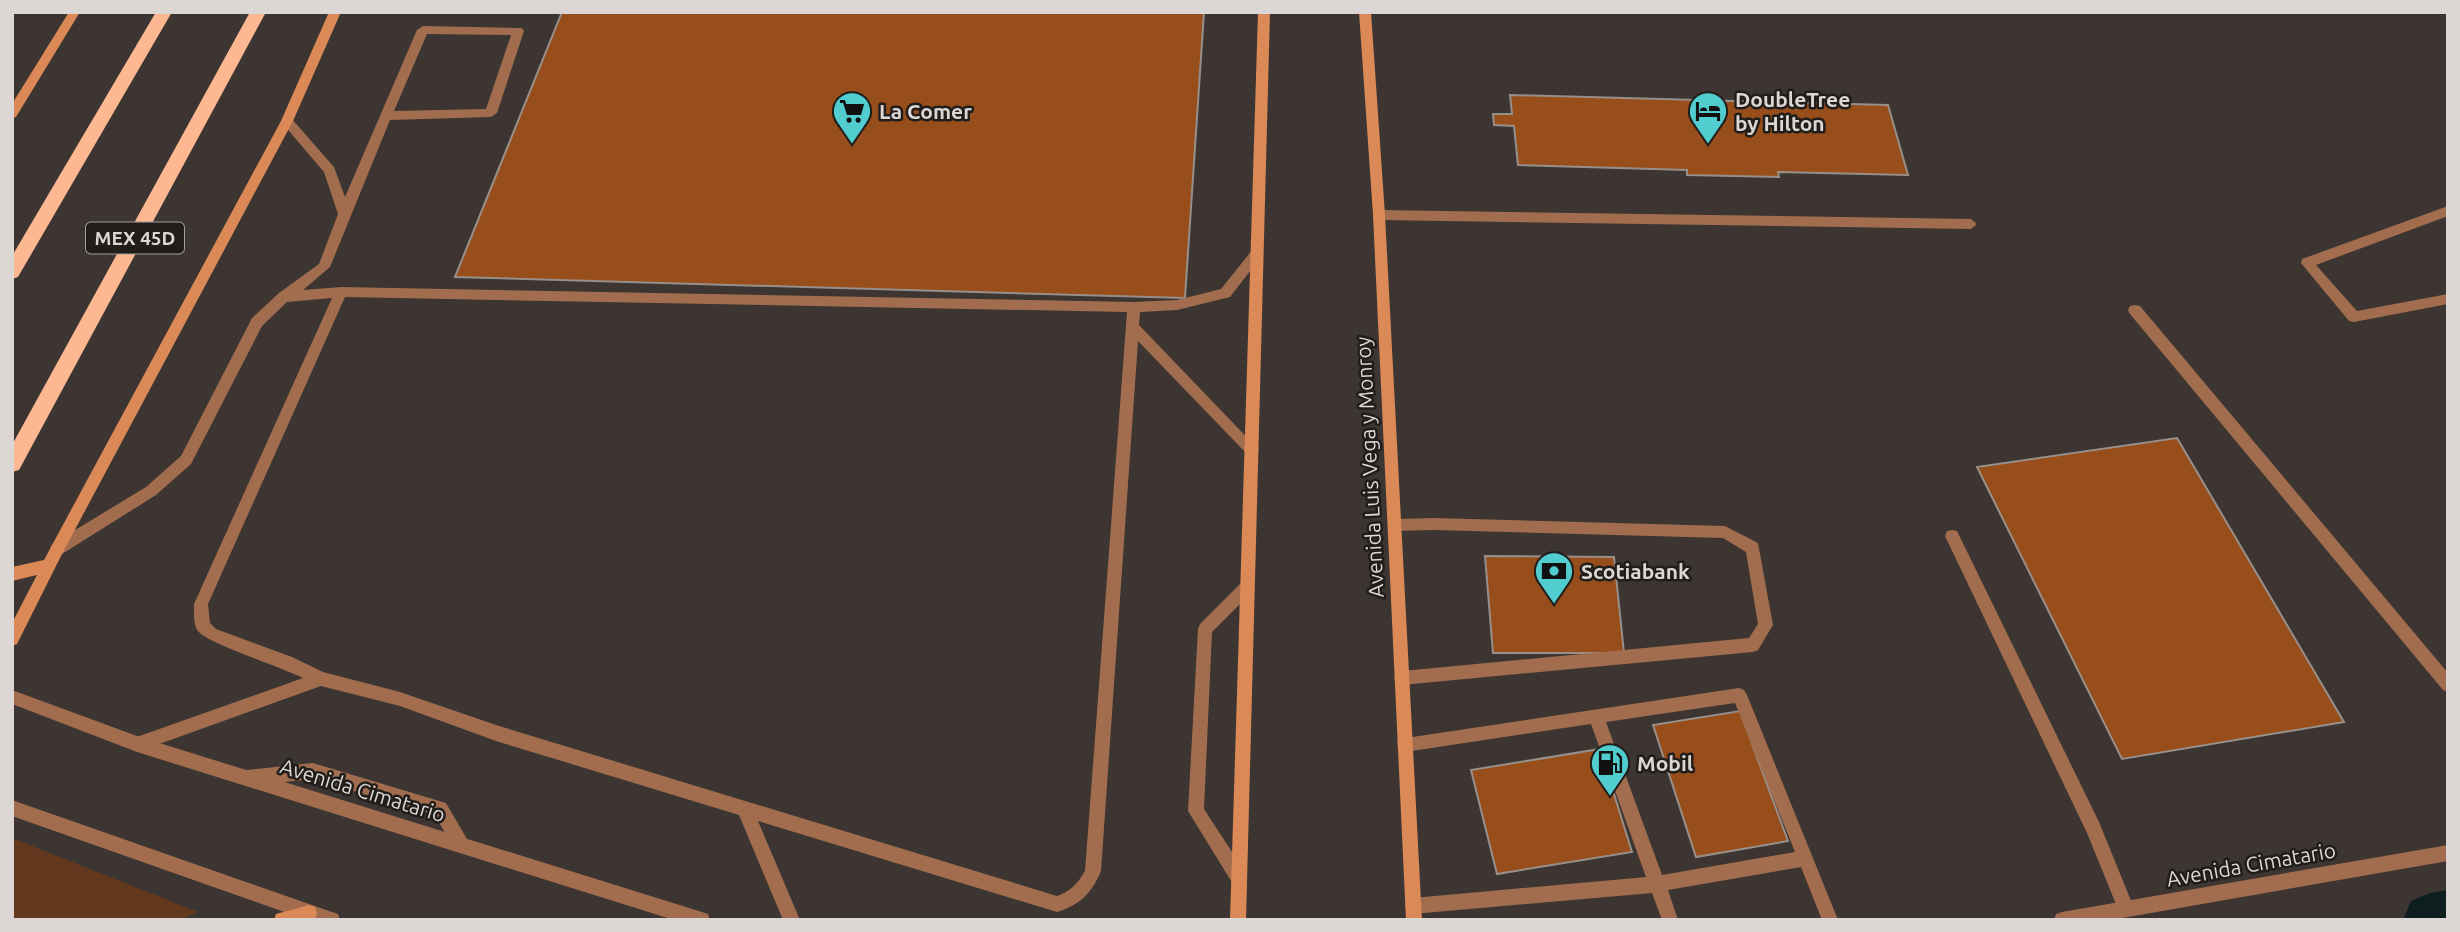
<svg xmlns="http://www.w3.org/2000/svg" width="2460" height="932" font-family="Ubuntu,sans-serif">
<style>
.green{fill:#62381e}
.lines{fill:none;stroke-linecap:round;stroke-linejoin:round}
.canal{fill:#0d1e1f;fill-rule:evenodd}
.building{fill:#984e1b;stroke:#988f8a;stroke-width:2}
.service{fill:#a16d4e;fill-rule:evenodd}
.minor{fill:#a16d4e;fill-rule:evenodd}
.tertiary{fill:#a16d4e;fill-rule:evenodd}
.secondary{fill:#db8957;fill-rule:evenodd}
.trunk{fill:#fdb891;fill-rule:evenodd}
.labels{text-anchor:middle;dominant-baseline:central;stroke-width:5;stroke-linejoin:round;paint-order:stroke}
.shield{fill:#211d1b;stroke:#a49f9c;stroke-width:2}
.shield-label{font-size:19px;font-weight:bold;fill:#dcd7d4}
.poi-label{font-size:21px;font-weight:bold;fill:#dcd7d4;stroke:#211d1b;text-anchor:start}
.street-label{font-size:21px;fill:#dcd7d4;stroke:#211d1b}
</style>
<rect width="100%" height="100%" fill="#3c3531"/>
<!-- green -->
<polygon class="green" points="12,838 198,912 180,920 12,920"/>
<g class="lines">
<!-- canal -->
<polygon class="canal" points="2448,890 2448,920 2403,920 2411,901 2430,893"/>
</g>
<!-- building -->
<g class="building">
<polygon points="562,12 1204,12 1185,298 455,277"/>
<polygon points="1510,95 1888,105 1908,175 1778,172 1779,177 1687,175 1687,170 1518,165 1514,126 1494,125 1493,114 1512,114"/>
<polygon points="2177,438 2344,722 2122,759 1977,467"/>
<polygon points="1485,556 1614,557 1624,653 1493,653"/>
<polygon points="1740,711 1788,841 1696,857 1653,725"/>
<polygon points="1600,749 1632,852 1497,874 1471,770"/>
</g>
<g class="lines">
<!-- service -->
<g class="service">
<path d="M423,26L522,28L524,31L497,113L491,117L390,120L330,267L303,290L341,287L1134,302L1177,300L1221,289L1253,249H1261L1263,253L1261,257L1230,297L1177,310L1140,312L1139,325L1259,450L1257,454L1252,456L1247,454L1138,341L1101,871C1092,893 1080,905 1057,912L758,821L800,920H783L739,815L496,741L400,706L321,686L137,752L131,749L129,744L131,739L303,678C284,668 206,643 198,631C193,624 194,612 194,604L332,298L287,302L262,326L191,464L156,495L62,554L57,555L52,554L50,549L52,544L146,487L181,456L252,318L279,293L319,264L338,214L324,172L283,124V118H291L334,167L345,197L417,30ZM427,34L511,35L486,109L394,111ZM345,297L1127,312L1085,871C1078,883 1070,892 1057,896L496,725L400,692L323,672L292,657L216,629L210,623L208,604Z"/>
<polygon points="2448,206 2448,216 2316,265 2357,311 2448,294 2448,304 2354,322 2349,321 2301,263 2302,259"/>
<polygon points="1379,210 1971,219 1977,224 1971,229 1379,220 1373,215"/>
<polygon points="1434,518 1725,526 1758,543 1773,625 1758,650 1753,652 1402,685 1397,683 1394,678 1397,673 1402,671 1749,638 1758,624 1746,552 1723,538 1434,530 1395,531 1390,530 1388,525 1390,520 1395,519"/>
<polygon points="1952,530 1957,531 2099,822 2134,908 2132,914 2126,916 2120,914 2087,833 1945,536 1947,531"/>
<polygon points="1247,580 1252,582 1254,587 1252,592 1212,632 1204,809 1245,872 1247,878 1245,884 1239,886 1233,884 1188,811 1198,629 1200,624 1242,582"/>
<path d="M1739,688L1744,690L1747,695L1838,920H1822L1801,867L1668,890L1678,920H1662L1652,893L1413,914L1407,912L1405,906L1407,900L1413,898L1646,877L1591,724L1405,752L1399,749L1397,744L1399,739ZM1735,703L1795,852L1662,875L1606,722Z"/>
<polygon points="313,763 446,803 467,839 469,845 467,851 461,853 455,851 435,815 313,779 247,786 241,784 239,778 241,772 247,770"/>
</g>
<!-- minor -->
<polygon class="minor" points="2135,305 2140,306 2448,673 2448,692 2443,690 2130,314 2128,310 2130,306"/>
<!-- tertiary -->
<g class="tertiary">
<polygon points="12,690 137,736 702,912 708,914 710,920 674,920 137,752 12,704"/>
<polygon points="12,800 332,912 338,914 340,920 307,920 12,816"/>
<polygon points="2448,845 2448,861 2111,920 2054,920 2056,914 2062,912"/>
</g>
<!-- secondary -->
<g class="secondary">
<polygon points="69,12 80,12 16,117 12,118 12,104"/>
<polygon points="329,12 341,12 293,121 62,554 17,644 12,646 12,623 37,575 12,581 12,567 44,560 281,121"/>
<polygon points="1258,12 1270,12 1246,920 1230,920"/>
<polygon points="1359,12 1371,12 1385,215 1422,920 1406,920 1373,215"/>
<polygon points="309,905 315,907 317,913 315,919 274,920 276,914"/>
</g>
<!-- trunk -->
<g class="trunk">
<polygon points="156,12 172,12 18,277 12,279 12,256"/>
<polygon points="250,12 266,12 19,470 12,472 12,445"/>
</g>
</g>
<!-- icons -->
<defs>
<g id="supermarket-pin" transform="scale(2.0125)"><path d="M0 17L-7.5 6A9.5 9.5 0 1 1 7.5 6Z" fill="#52cdcf" stroke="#211d1b"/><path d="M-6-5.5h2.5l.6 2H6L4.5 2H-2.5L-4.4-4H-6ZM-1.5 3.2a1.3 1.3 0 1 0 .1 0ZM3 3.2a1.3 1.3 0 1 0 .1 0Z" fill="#111"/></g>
<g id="hotel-pin" transform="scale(2.0125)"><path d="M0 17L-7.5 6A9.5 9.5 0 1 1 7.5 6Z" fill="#52cdcf" stroke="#211d1b"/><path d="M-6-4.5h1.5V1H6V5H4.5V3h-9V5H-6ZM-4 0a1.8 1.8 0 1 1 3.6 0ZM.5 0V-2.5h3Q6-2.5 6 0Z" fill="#111"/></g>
<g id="bank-pin" transform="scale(2.0125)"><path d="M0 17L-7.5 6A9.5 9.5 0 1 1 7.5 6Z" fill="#52cdcf" stroke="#211d1b"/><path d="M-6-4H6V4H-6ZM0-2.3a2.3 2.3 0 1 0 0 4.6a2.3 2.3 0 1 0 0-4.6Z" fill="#111"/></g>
<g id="fuel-pin" transform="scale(2.0125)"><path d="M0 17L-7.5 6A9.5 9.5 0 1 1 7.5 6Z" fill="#52cdcf" stroke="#211d1b"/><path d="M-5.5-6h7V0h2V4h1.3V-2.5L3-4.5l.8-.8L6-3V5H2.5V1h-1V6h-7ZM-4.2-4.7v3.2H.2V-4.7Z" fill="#111"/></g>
</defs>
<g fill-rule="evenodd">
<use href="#supermarket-pin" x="852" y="111"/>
<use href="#hotel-pin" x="1708" y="111"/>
<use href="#bank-pin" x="1554" y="571"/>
<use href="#fuel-pin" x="1610" y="763"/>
</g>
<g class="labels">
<!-- shield labels -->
<rect class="shield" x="86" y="222.5" width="98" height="31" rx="5"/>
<g class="shield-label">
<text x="135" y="238">MEX 45D</text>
</g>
<!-- poi labels -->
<g class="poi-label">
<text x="1735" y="99">DoubleTree<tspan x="1735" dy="24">by Hilton</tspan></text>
<text x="879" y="111">La Comer</text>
<text x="1581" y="571">Scotiabank</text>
<text x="1637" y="763">Mobil</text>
</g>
<!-- street labels -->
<g class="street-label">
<text transform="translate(1369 467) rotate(-93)">Avenida Luis Vega y Monroy</text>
<text transform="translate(363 790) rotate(17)">Avenida Cimatario</text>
<text transform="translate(2251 864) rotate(-10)">Avenida Cimatario</text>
</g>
</g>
<!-- border -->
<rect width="2460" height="932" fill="none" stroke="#dcd7d4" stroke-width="28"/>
</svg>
